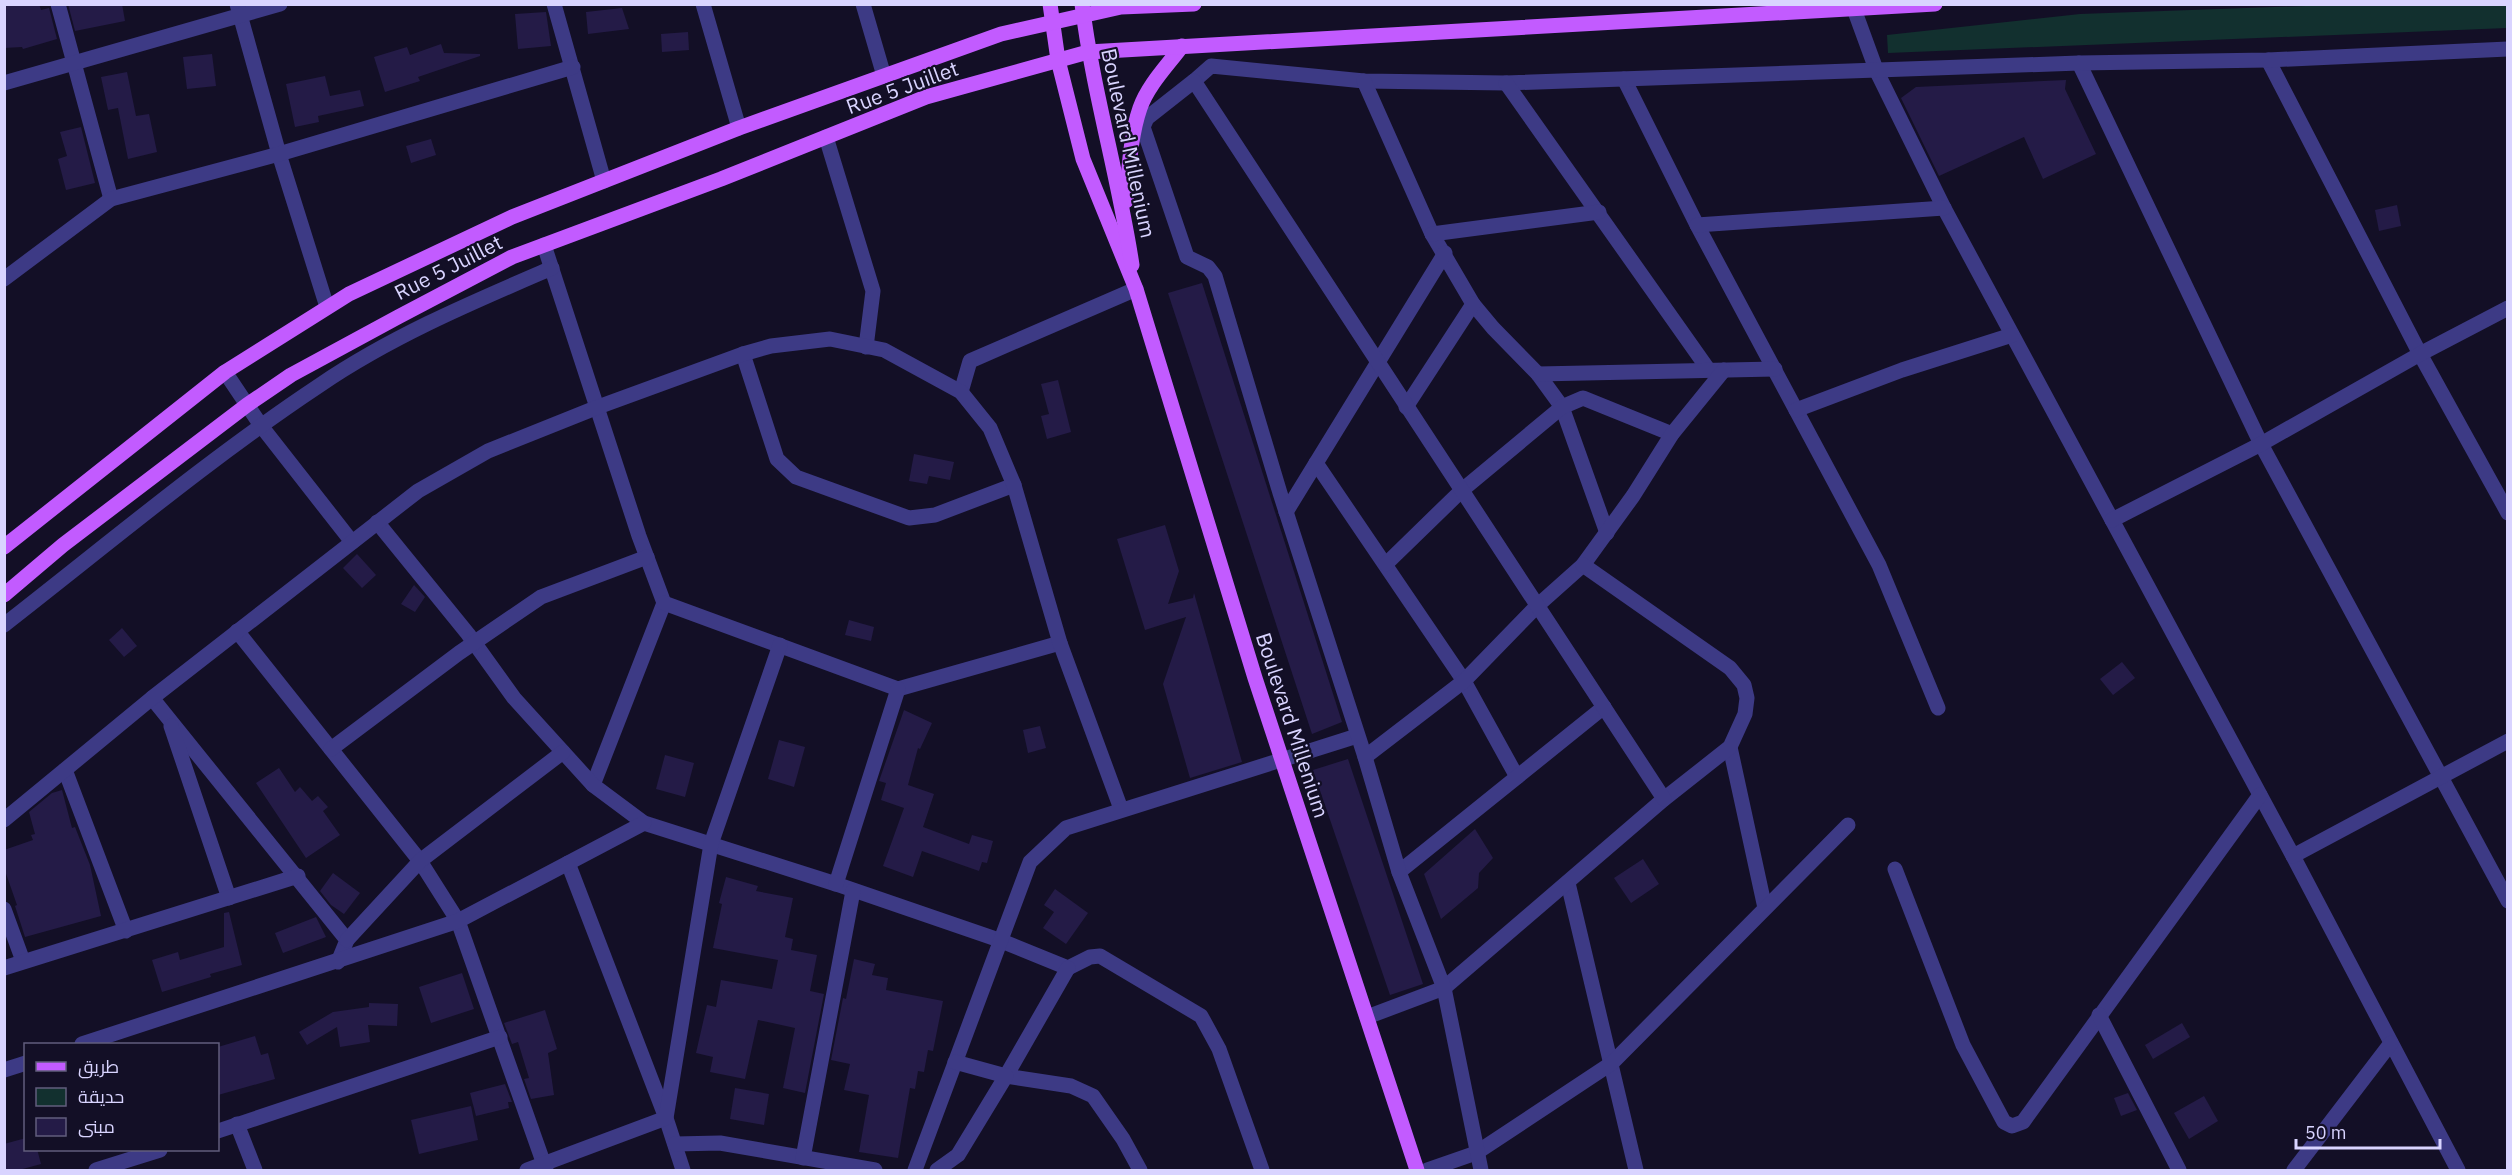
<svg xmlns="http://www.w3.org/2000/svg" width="2512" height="1175" font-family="'IBM Plex Sans',Cairo,sans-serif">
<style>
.green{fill:#12302f}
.building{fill:#241b47}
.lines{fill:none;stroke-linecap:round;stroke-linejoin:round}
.minor{stroke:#3d3a85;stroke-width:15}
.major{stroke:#c25bff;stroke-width:15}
.labels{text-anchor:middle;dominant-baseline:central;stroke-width:4.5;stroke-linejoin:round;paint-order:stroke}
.street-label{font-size:21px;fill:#d9d4ff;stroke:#130f26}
</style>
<rect width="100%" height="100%" fill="#130f26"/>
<!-- green -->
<polygon class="green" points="2360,4 2507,5 2507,28 1888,53 1887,35 2080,14"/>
<!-- building -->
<g class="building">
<polygon points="4,4 39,4 41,10 49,8 57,39 23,49 22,47 4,48"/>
<polygon points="68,4 122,4 125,21 75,31"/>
<polygon points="622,8 629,29 588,34 586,12"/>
<polygon points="546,12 551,46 518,49 515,14"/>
<polygon points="688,32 689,50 662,52 661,34"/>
<polygon points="441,44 444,53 480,54 480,56 418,77 420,81 385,92 374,57 407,47 410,55"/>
<polygon points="212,54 216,86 187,89 183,57"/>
<polygon points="127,72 136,116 149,114 157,152 128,159 118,108 108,110 101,77"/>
<polygon points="325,76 330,96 360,90 364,106 318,116 319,122 295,127 286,84"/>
<polygon points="2066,80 2065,89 2096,154 2043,179 2024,137 1939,176 1901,98 1916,87"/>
<polygon points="81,127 95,183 66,190 58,159 67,156 60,132"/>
<polygon points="431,139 436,155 411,163 406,146"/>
<polygon points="2397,205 2401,226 2379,231 2375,210"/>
<polygon points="1202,283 1342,722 1312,734 1168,293"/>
<polygon points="1058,380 1071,432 1047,439 1041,416 1049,414 1041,384"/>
<polygon points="914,454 954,462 950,480 929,476 927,484 909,481"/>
<polygon points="1165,525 1179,571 1168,604 1193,598 1194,593 1242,762 1190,778 1163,684 1186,617 1145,630 1117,539"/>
<polygon points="357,554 376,575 362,588 343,568"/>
<polygon points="414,585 425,597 415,612 401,604"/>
<polygon points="849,620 874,627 871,641 845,635"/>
<polygon points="122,628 137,646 124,657 109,640"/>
<polygon points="2122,662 2135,678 2113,695 2100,679"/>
<polygon points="904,710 932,723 920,749 918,748 908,785 934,794 923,827 969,844 972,835 993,841 987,863 982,862 979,871 922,851 913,877 883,866 904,808 881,800 886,783 879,781"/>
<polygon points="1040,726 1046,748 1028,753 1023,730"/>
<polygon points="779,740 805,747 794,787 768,779"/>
<polygon points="665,755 694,763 685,797 656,789"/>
<polygon points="1348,759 1423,984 1390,995 1313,770"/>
<polygon points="279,768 295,792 300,787 312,801 318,796 328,807 323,811 340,835 306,858 256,783"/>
<polygon points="62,790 72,828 75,827 90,865 101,916 25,937 15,906 17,905 4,868 4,850 33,840 31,835 35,834 29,812 52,793"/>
<polygon points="1475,829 1493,858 1479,873 1478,888 1441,919 1424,874"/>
<polygon points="1643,859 1659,884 1631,903 1614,878"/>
<polygon points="333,873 360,893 344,914 331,905 320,891"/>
<polygon points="726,877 758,886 756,891 793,898 785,937 793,939 791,950 817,955 810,991 824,994 805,1093 783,1088 795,1028 758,1020 745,1079 710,1072 713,1057 696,1053 707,1005 716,1007 721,980 772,989 778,960 713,948 722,904 719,903"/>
<polygon points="1055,889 1088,913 1066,944 1043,928 1054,912 1044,905"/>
<polygon points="229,912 242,965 210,974 211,977 162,992 152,960 178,952 180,960 224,947 224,913"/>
<polygon points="316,917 326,937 283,953 275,933"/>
<polygon points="854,959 875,964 872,975 888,978 886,990 943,1001 933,1051 928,1050 924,1072 918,1071 915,1089 910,1088 898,1158 859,1152 869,1095 844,1090 850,1064 831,1060 843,998 846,999"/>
<polygon points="462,973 474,1009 431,1023 419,987"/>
<polygon points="369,1003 398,1004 397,1026 368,1025 370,1042 340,1047 337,1027 307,1045 299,1032 333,1012 369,1007"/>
<polygon points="545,1010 557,1049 548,1053 554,1095 531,1099 524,1079 529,1078 518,1042 512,1044 504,1023"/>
<polygon points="2182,1023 2190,1037 2153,1059 2145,1045"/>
<polygon points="255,1036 261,1055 268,1053 275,1079 218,1095 218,1047"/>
<polygon points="505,1084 512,1102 508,1102 509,1108 476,1116 470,1093"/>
<polygon points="735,1088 769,1094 764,1125 730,1119"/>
<polygon points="2128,1093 2137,1110 2121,1116 2114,1098"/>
<polygon points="2204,1096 2218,1121 2189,1139 2174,1113"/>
<polygon points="471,1106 478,1140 419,1154 411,1120"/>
<polygon points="26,1138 26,1149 37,1149 41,1164 19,1170 4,1170 4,1144"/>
</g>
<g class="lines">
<!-- minor -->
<g class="minor">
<polyline points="58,4 111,199"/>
<polyline points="237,4 279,154 327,307"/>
<polyline points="554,4 604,181"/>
<polyline points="703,4 739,128"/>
<polyline points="863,4 884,76"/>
<polyline points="1854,9 1877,72 1944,208 2293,856 2458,1170"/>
<polyline points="2268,60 2420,354 2508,513"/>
<polyline points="2079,63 2261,444 2508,901"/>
<polyline points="1624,79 1697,225 1879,565 1938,708"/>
<polyline points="1194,81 1211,66 1364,81 1506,83 2079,63 2268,60 2508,49"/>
<polyline points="1364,81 1432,234 1473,304 1493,328 1538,374 1562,407 1607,533"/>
<polyline points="4,83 280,4"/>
<polyline points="1506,83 1708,369"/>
<polyline points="826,137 873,291 866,347"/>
<polyline points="1697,225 1944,208"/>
<polyline points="1432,234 1599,212"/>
<polyline points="544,245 639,536 664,603 593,785"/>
<polyline points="4,279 111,199 279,154 573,67"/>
<polyline points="743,354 777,459 796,477 909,518 935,515 1014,485"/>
<polyline points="225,372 262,427 352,542"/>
<polyline points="1538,374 1775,369"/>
<polyline points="961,392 970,361 1136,289"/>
<polyline points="1406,407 1473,304"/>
<polyline points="1796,410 1902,370 2012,335"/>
<polyline points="1316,463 1464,681 1517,777"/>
<polyline points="1286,512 1445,253"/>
<polyline points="2112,520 2261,444 2420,354 2508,308"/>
<polyline points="377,522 468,634 514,698 593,785 644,823 836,884 999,940 1068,968 1090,957 1100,956 1201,1016 1219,1049 1262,1170"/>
<polyline points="1386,564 1461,491 1562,407 1583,398 1672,434"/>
<polyline points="664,603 898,689 1060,643"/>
<path d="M4,625C108,544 210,458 320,385C392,336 473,302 552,268"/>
<polyline points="237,631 420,861 458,921 546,1170"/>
<polyline points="152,698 347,940 338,962"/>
<polyline points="171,726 229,898"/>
<polyline points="1730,747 1765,908"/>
<polyline points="331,749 459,653 541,597 647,557"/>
<polyline points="1365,757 1464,681 1537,606 1583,565 1633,496 1672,434 1724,370"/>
<polyline points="65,770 126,931"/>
<polyline points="4,820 152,698 418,491 488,451 598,407 743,354 771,346 830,339 884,350 961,392 990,428 1014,485 1060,643 1121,809"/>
<polyline points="2293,856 2508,741"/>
<polyline points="568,863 666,1118 683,1170"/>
<polyline points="1895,869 1963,1045 2004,1122 2012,1126 2023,1122 2260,795"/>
<polyline points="1399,872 1604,707"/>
<polyline points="1568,883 1636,1170"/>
<polyline points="836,884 898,689"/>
<polyline points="4,909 23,961"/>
<polyline points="347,940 420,861 563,752"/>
<polyline points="4,968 298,876"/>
<polyline points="1068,968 1006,1076 1071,1086 1093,1096 1123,1139 1140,1170"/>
<polyline points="2099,1015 2179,1170"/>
<polyline points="1367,1017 1444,988 1664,799 1730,747 1745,714 1747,698 1744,685 1730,668 1583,565"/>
<polyline points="82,1044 458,921 644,823"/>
<polyline points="4,1070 26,1063"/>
<polyline points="237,1124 255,1170"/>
<polyline points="218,1131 500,1037"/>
<polyline points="675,1144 720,1143 875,1170"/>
<polyline points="803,1158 853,891"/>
<polyline points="96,1170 160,1150"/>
<polyline points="527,1170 666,1118 711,844 780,645"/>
<polyline points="915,1170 1030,862 1066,828 1357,736"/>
<polyline points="937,1170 958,1155 1006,1076 955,1062"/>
<polyline points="1427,1170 1476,1153 1612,1063 1848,825"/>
<polyline points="1481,1170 1444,988 1399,872 1365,757 1280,493 1215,276 1208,267 1187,257 1143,127 1147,118 1194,81 1664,799"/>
<polyline points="2294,1170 2391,1043"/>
</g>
<!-- major -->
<g class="major">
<polyline points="1050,4 1058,60 1083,159 1136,289 1255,678 1417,1170"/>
<path d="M1082,4C1093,92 1119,178 1132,265"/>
<path d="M1126,201C1129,171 1130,137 1140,108C1148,85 1168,65 1182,46"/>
<polyline points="4,547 225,372 349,294 512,217 739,128 1001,34 1121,7 1194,4"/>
<polyline points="4,595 63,545 247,405 291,375 398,317 512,257 721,179 926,97 1088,52 1935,4"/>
</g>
</g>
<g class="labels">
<!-- street labels -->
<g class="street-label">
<text transform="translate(902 87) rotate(-20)">Rue 5 Juillet</text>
<text transform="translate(1129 143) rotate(78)">Boulevard Millenium</text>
<text transform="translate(448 267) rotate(-27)">Rue 5 Juillet</text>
<text transform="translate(1293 725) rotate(72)">Boulevard Millenium</text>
</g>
</g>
<!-- border -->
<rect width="2512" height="1175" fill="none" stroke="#d9d4ff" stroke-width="12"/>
<!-- legend -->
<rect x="24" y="1043" width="195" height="108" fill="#130f26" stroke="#625e7d" stroke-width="1.5"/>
<rect x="36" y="1062" width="30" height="9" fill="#c25bff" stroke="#625e7d" stroke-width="1.5"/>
<text x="78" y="1073" font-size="18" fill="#d9d4ff">طريق</text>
<rect x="36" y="1088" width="30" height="18" fill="#12302f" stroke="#625e7d" stroke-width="1.5"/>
<text x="78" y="1103" font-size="18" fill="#d9d4ff">حديقة</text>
<rect x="36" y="1118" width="30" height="18" fill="#241b47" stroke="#625e7d" stroke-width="1.5"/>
<text x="78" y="1133" font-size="18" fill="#d9d4ff">مبنى</text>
<!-- scale -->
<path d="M2296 1139v9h144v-9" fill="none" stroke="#d9d4ff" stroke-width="3"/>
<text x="2305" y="1139" font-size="18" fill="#d9d4ff" stroke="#130f26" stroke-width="4.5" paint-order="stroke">50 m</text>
</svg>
